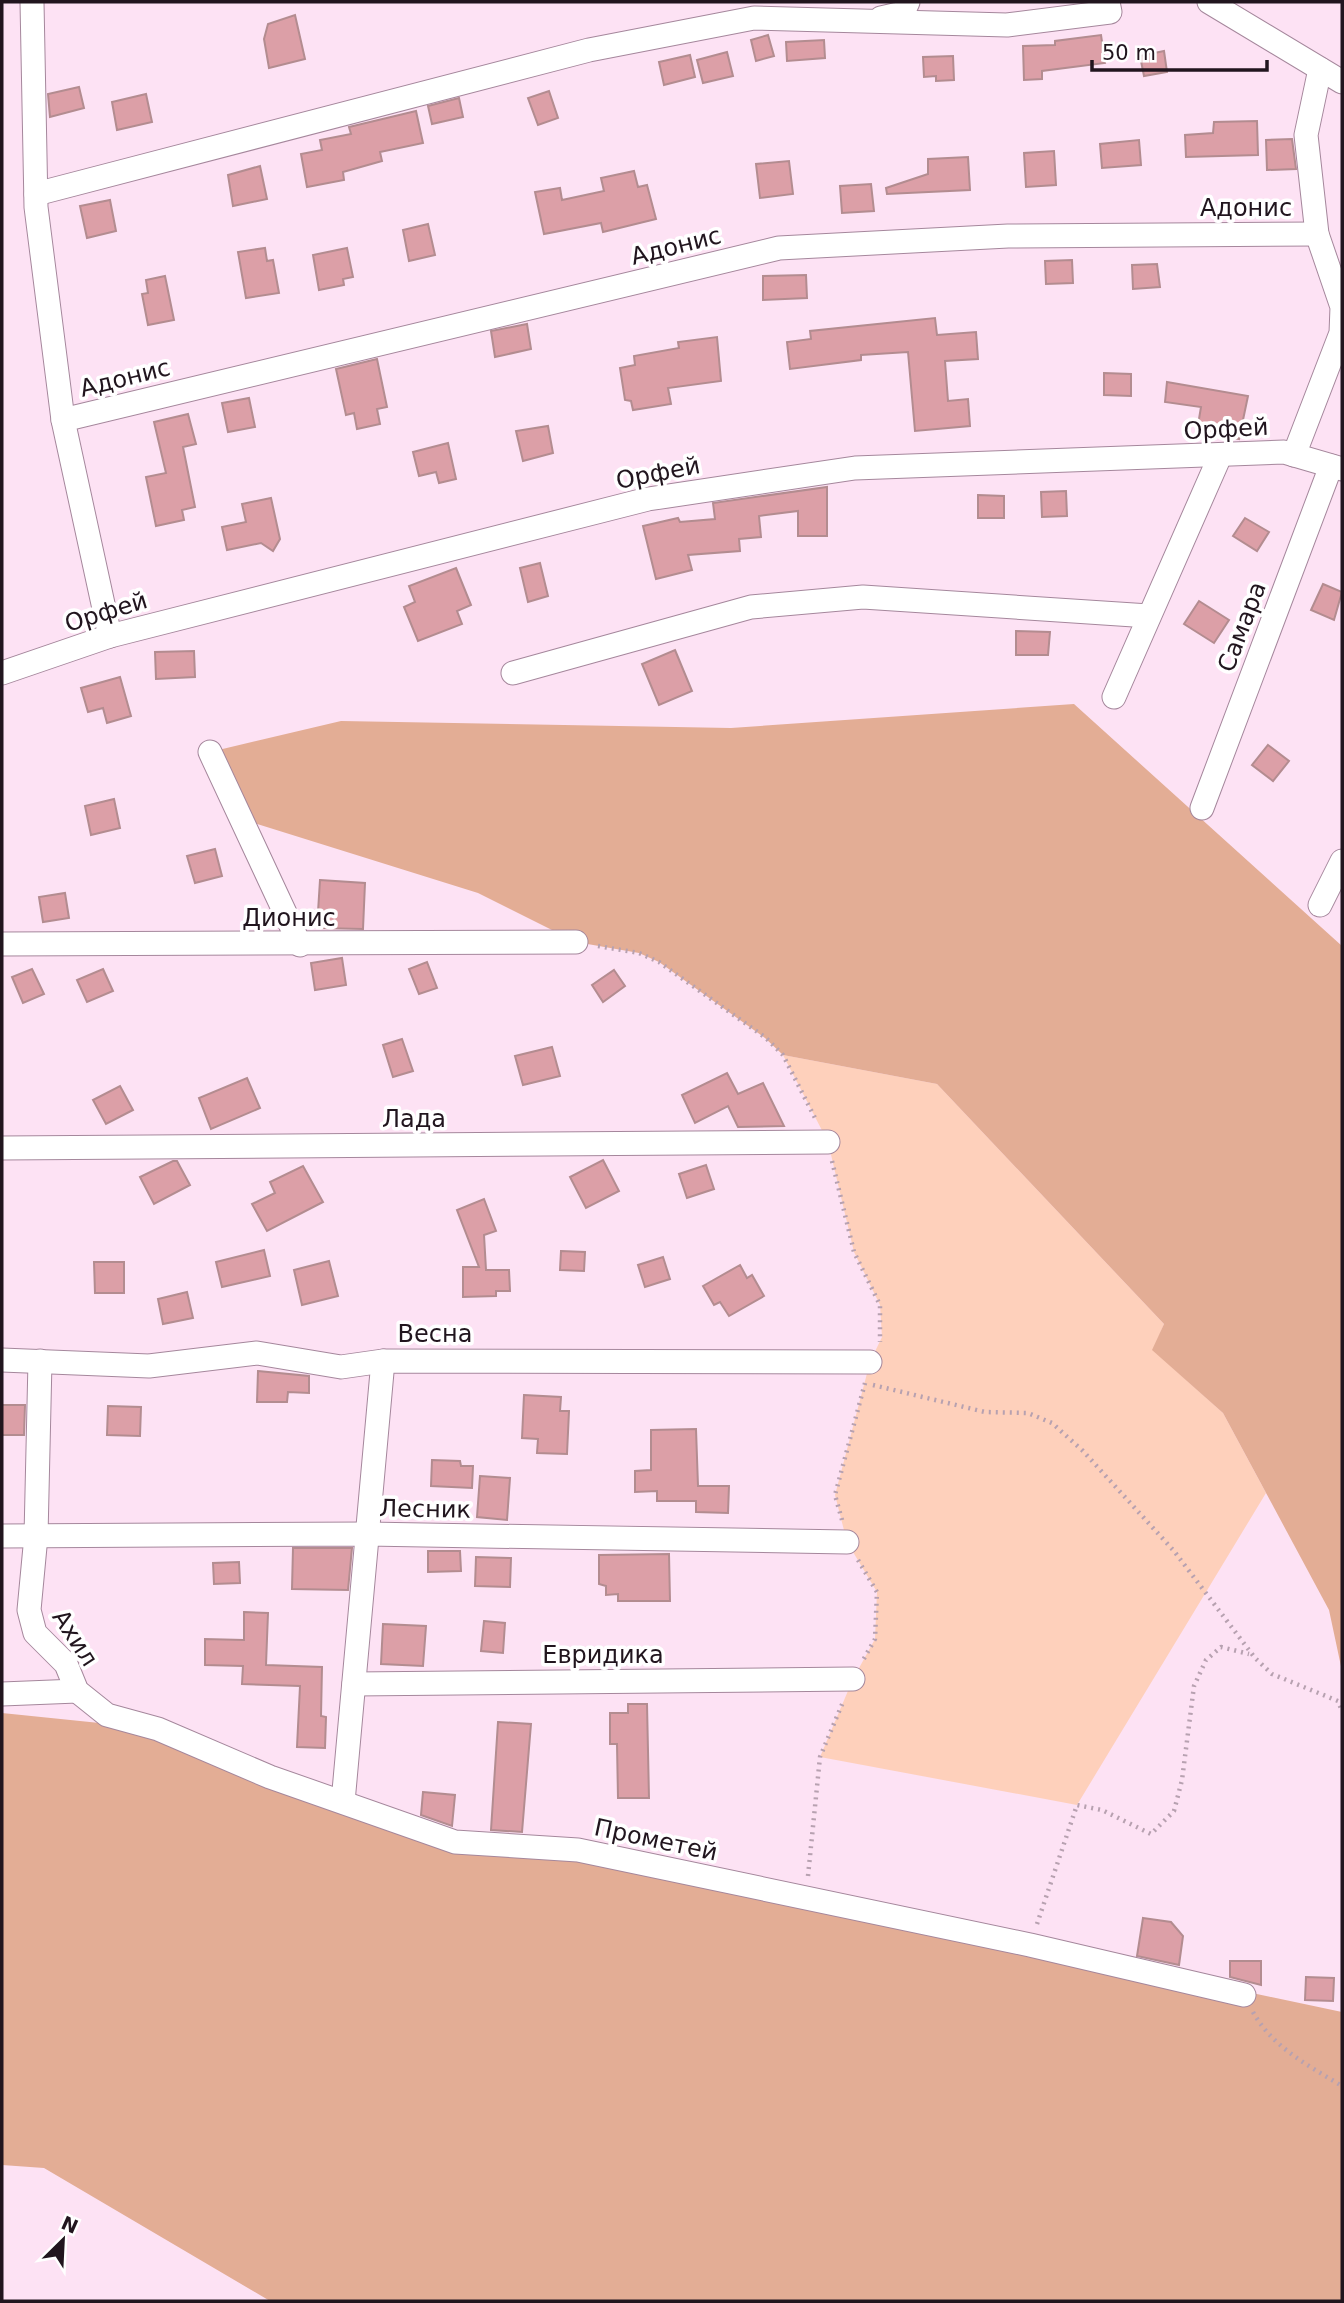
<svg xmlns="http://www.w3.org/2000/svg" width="1344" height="2303" font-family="'DejaVu Sans',sans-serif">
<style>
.green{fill:#fed0bb}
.forest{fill:#e3ad95}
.building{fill:#dc9fa7;stroke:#b38c90;stroke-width:2}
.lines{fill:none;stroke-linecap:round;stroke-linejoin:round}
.minor-casing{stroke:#a5879c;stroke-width:25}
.path{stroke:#b7a1b0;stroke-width:4.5;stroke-dasharray:2 5;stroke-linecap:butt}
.minor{stroke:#fff;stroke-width:23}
.labels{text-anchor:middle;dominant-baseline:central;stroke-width:7;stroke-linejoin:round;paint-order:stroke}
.street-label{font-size:24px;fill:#21151e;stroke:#fff}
</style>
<rect width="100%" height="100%" fill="#fde2f4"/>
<!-- green -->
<polygon class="green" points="783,1055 937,1084 1164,1324 1153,1350 1223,1413 1266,1493 1077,1805 820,1757 853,1679 875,1639 877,1592 847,1542 835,1495 870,1362 882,1337 880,1305 854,1252 828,1142"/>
<!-- forest -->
<g class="forest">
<polygon points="1074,704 1342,946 1342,1671 1329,1610 1223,1413 1152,1350 1164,1324 937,1084 783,1055 765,1038 659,962 639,953 576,942 478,893 241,819 210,752 341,721 731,728"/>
<polygon points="2,1713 158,1729 455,1842 578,1850 1342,2012 1342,2301 270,2301 44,2168 2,2165"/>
</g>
<!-- building -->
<g class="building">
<polygon points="295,15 305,59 269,68 264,39 268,24"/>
<polygon points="768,35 774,56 756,61 751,40"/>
<polygon points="1101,35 1105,63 1042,71 1042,79 1024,80 1023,46 1055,45 1055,41"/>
<polygon points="824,40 825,58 787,61 786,42"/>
<polygon points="1164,51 1167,72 1144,76 1140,56"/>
<polygon points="727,52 733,76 703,83 697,60"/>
<polygon points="690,55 695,77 664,85 659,62"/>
<polygon points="953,56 954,80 936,81 936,76 924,77 923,57"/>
<polygon points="79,87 84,108 50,117 48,94"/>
<polygon points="549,91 558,118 538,125 528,98"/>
<polygon points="146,94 152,122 117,130 112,102"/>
<polygon points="459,98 463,117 432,124 428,106"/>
<polygon points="416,111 423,143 380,152 382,161 343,172 344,180 307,187 301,154 322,150 320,140 351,134 349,127"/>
<polygon points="1257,121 1258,155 1186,157 1185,135 1213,133 1214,122"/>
<polygon points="1292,139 1296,169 1267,170 1266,140"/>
<polygon points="1139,140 1141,165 1102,168 1100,144"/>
<polygon points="1054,151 1056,185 1026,187 1024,153"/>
<polygon points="968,157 970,190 887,194 886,188 928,174 928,159"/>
<polygon points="789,161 793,194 760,198 756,164"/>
<polygon points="260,166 267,199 233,206 228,175"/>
<polygon points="634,171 638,187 647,185 656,219 603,232 601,223 544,234 535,192 560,188 562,200 604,191 601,178"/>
<polygon points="871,184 874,211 842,213 840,186"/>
<polygon points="110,200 116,231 87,238 80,206"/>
<polygon points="428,224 435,255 409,261 403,230"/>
<polygon points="265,248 267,261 273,260 279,293 246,298 238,252"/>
<polygon points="347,248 353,277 343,279 344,285 319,290 313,255"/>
<polygon points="1072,260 1073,283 1046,284 1045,261"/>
<polygon points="1157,264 1160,287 1133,289 1132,265"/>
<polygon points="806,275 807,298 763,300 763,276"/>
<polygon points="165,276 174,320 148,325 142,294 148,293 146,280"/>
<polygon points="935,318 937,335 976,332 978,359 945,361 948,401 968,399 970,426 915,431 908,352 861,355 861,360 790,369 787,342 811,339 810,331"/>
<polygon points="527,324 531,349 495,357 491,331"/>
<polygon points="717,337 721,381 668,388 671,404 633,410 631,401 625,400 620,368 635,365 634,356 679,348 678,342"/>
<polygon points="377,359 387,407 377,409 380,424 357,429 354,413 346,415 336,369"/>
<polygon points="1104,373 1131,374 1131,396 1104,395"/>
<polygon points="1167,382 1248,396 1239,439 1197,431 1201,407 1165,402"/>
<polygon points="249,398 255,427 228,432 222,403"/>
<polygon points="188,414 196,444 183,447 195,507 182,510 184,520 156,526 146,477 166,473 154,422"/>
<polygon points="548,426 553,453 523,461 516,431"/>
<polygon points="448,443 456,479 439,483 436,472 419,476 413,452"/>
<polygon points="827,487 827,536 798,536 798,511 759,516 761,537 739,539 740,551 688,555 692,570 656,579 643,526 678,518 680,522 715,519 713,503"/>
<polygon points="1066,491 1067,516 1042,517 1041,492"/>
<polygon points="978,495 1004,496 1004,518 978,518"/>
<polygon points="271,498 280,539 273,551 261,543 227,550 222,527 246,522 242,504"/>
<polygon points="1245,518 1269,532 1257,551 1233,536"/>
<polygon points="540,563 548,596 528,602 520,568"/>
<polygon points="456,568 471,605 457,611 462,624 418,641 404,607 415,602 409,586"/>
<polygon points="1323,584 1342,592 1334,620 1311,610"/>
<polygon points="1199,601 1229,620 1214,643 1184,624"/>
<polygon points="1016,631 1050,632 1048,655 1016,655"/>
<polygon points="675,650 692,691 659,705 642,664"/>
<polygon points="194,651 195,677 156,679 155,652"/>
<polygon points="120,677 131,716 107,723 103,708 88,712 81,688"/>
<polygon points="1268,745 1289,761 1273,781 1252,765"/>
<polygon points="114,799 120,828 91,835 85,806"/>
<polygon points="215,849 222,876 195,883 187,856"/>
<polygon points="320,880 365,883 363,929 317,928"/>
<polygon points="65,893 69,918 43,922 39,897"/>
<polygon points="342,958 346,985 315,990 311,963"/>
<polygon points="427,962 437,988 419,994 409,969"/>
<polygon points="32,969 44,994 23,1003 12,977"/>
<polygon points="103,969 113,991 87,1002 77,980"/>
<polygon points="614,970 625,986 603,1002 592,985"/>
<polygon points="402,1039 413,1071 393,1077 383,1045"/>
<polygon points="552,1047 560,1076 523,1085 515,1056"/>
<polygon points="727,1073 738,1094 763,1083 784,1126 738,1127 728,1106 695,1123 682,1095"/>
<polygon points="247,1078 260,1108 211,1129 199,1098"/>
<polygon points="120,1086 133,1110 106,1124 93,1100"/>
<polygon points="603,1160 619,1191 586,1208 570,1177"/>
<polygon points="173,1161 177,1161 190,1185 154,1204 140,1177"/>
<polygon points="706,1165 714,1189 687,1198 679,1174"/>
<polygon points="303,1166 323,1202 267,1231 252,1204 275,1193 270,1182"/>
<polygon points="484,1199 496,1231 484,1235 486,1270 509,1270 510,1291 496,1291 496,1296 463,1297 463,1267 479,1267 457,1210"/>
<polygon points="264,1250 270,1276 222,1287 216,1262"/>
<polygon points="561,1251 585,1252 584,1271 560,1270"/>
<polygon points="663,1257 670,1279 645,1287 638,1265"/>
<polygon points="329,1261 338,1296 302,1305 294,1270"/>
<polygon points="94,1262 124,1262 124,1293 95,1293"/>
<polygon points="740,1265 747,1278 752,1275 764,1296 729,1316 720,1302 714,1305 703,1286"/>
<polygon points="187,1292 193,1318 163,1324 158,1299"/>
<polygon points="258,1371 309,1376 309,1393 288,1392 287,1402 257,1402"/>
<polygon points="524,1395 561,1397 560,1411 569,1411 567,1454 537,1453 538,1439 522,1438"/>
<polygon points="2,1405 25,1405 24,1435 2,1435"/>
<polygon points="108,1406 141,1407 140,1436 107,1435"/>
<polygon points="696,1429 698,1486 729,1486 728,1513 696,1512 696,1501 657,1501 657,1491 635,1492 635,1471 651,1470 651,1430"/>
<polygon points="432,1460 460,1461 461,1466 473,1466 472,1488 431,1486"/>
<polygon points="480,1476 510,1478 507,1520 477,1517"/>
<polygon points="293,1548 352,1548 348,1590 292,1589"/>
<polygon points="428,1551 460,1551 461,1571 428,1572"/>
<polygon points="669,1554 670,1601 618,1601 618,1594 606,1595 606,1586 599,1584 599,1555"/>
<polygon points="476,1557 511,1558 510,1587 475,1586"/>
<polygon points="239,1562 240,1583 214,1584 213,1563"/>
<polygon points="244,1612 268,1613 266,1665 322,1667 321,1716 326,1717 325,1748 297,1747 300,1686 242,1684 243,1666 205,1665 205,1639 244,1640"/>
<polygon points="484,1621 505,1623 503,1653 481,1651"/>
<polygon points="383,1624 426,1626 423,1666 381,1664"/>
<polygon points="628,1704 647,1704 649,1798 618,1798 617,1744 610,1744 610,1713 628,1713"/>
<polygon points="498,1722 531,1724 522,1832 491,1830"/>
<polygon points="423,1792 455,1795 452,1826 421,1815"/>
<polygon points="1143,1918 1171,1922 1183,1936 1179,1965 1137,1956"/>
<polygon points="1230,1961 1261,1961 1261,1985 1230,1977"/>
<polygon points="1306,1977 1334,1978 1333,2001 1305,2000"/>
</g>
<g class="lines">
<!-- minor casing -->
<g class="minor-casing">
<g id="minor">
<polyline points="32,2 36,207 63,420 110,636"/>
<polyline points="1209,2 1342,82"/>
<polyline points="881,18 903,13 908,2"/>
<polyline points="36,194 589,50 754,18 1007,25 1110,12 1108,2"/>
<polyline points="63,420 779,248 1008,236 1317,234"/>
<polyline points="1294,455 1341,333 1342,307 1317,234 1306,135 1320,69"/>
<polyline points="2,673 110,636 648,499 855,468 1284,452 1342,469"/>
<polyline points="513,673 751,607 863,597 1149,616"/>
<polyline points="1114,697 1220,456"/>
<polyline points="210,752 300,945"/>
<polyline points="1202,808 1331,466"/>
<polyline points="1320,905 1342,861"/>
<polyline points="2,944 576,942"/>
<polyline points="2,1148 828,1142"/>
<polyline points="2,1360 149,1366 257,1353 341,1367 383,1361 870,1362"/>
<polyline points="40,1361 36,1536 29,1610 35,1633 66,1664 77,1691 107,1715 158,1729 270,1777 455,1842 578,1850 1030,1945 1244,1995"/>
<polyline points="2,1536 367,1534 847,1542"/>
<polyline points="354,1684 853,1679"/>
<polyline points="2,1694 77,1691"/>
<polyline points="343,1802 383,1361"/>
</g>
</g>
<!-- path -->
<g class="path">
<polyline points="598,946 639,953 659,962 766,1038 783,1055 816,1120"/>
<polyline points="832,1161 854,1252 880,1305 880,1342"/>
<polyline points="873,1385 985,1412 1028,1413 1052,1423 1083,1451 1174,1551 1255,1658 1272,1674 1338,1701 1342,1711"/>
<polyline points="842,1520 835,1495 865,1383"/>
<polyline points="858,1560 877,1592 875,1639 862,1662"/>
<polyline points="808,1876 820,1757 843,1702"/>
<polyline points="1037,1924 1077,1805 1102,1810 1151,1834 1174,1811 1182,1780 1194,1686 1206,1660 1221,1647 1249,1654"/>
<path d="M1253,2012C1272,2047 1309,2066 1342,2086"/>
</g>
<!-- minor -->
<use href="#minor" class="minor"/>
</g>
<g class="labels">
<!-- street labels -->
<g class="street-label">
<text x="1246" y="208">Адонис</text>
<text transform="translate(676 246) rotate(-14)">Адонис</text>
<text transform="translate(125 378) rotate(-14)">Адонис</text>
<text transform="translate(1226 429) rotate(-3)">Орфей</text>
<text transform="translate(658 473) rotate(-11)">Орфей</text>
<text transform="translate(106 612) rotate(-17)">Орфей</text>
<text transform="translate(1242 627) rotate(-69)">Самара</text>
<text x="289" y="918">Дионис</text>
<text x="414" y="1119">Лада</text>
<text x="435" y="1334">Весна</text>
<text transform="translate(425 1509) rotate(1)">Лесник</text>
<text transform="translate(75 1638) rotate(57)">Ахил</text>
<text x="603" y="1655">Евридика</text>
<text transform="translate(656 1840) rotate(12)">Прометей</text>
</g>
</g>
<!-- border -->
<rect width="1344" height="2303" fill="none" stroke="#21151e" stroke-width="7"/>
<!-- north arrow -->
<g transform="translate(63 2240) rotate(24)" stroke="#ffffff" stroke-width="5" paint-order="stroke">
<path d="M0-5L12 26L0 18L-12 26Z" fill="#21151e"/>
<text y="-10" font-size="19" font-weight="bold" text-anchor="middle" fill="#21151e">N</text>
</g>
<!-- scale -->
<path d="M1092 60v10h175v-10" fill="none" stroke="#21151e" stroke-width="3.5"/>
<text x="1102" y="60" font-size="21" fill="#21151e" stroke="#ffffff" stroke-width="5" paint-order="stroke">50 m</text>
</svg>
